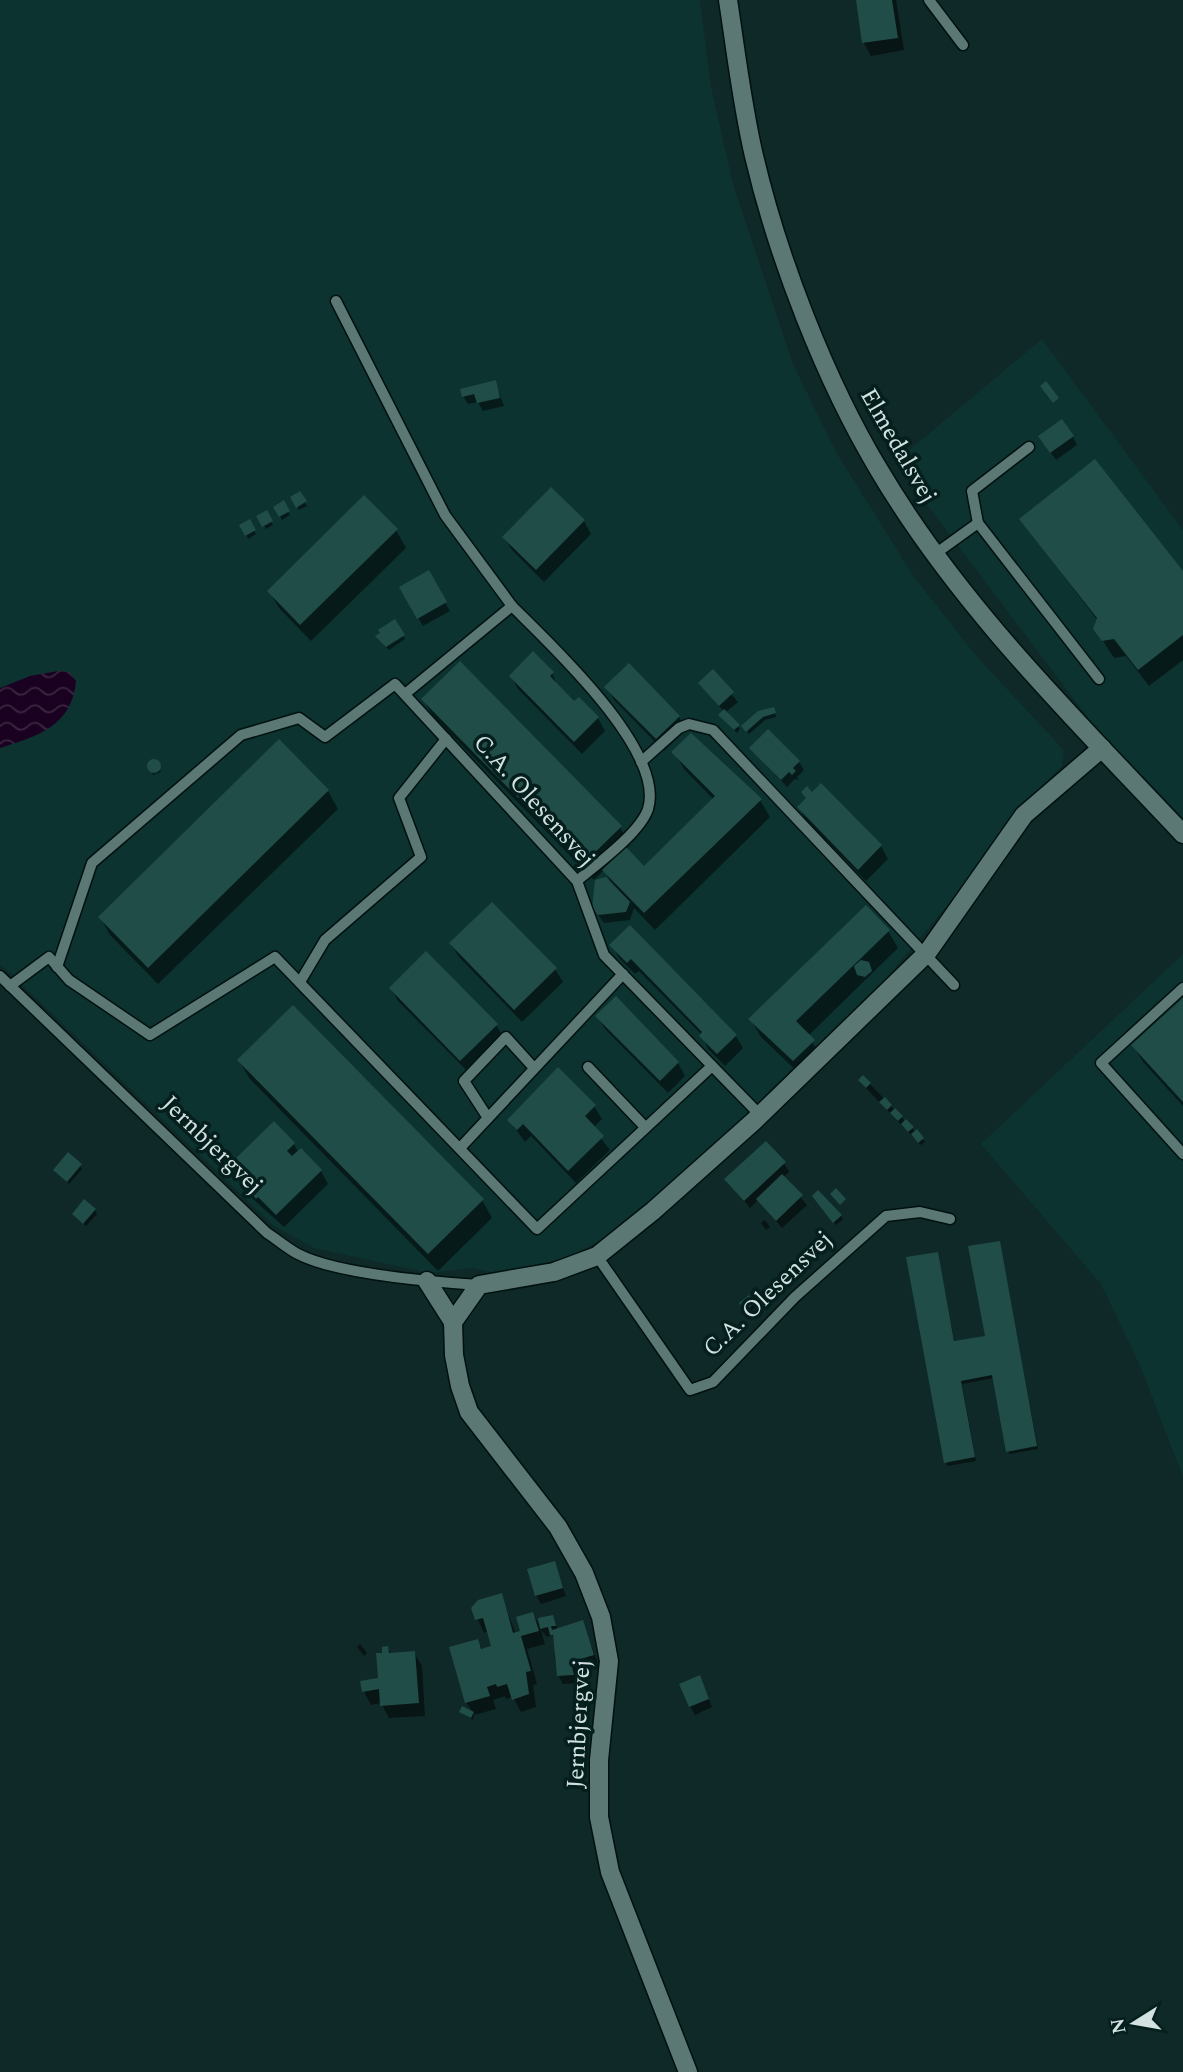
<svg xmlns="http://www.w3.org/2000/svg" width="1183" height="2072" font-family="Spectral,serif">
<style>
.built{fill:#0c3330}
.water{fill:url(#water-waves)}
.shadow{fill:#0007}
.building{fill:#214d49}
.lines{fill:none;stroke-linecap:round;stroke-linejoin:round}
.lane-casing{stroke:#001110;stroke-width:13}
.street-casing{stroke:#001110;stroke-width:21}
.lane{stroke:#5c7875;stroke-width:10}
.street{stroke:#5c7875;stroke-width:18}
.labels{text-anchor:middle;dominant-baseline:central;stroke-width:7;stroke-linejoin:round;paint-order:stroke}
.street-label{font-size:24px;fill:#d2e2e0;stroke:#041f1d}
</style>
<defs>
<pattern id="water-waves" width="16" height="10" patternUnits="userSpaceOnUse" patternTransform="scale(1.75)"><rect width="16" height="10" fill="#1a0121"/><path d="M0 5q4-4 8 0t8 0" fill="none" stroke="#3a2641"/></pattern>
</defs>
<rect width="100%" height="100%" fill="#0e2927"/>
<!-- built -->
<g class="built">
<polygon points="0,0 700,0 711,87 733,184 793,364 836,452 914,577 978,658 1064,750 1062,766 1011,818 962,888 878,988 753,1111 659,1194 603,1239 569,1257 500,1274 472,1268 429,1273 314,1248 274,1226 0,964"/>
<polygon points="1042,339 1183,530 1183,844 895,462"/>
<polygon points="1183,954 1183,1477 1141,1368 1101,1284 981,1144"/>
</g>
<!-- water -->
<path class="water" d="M58,671L69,672L76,681C72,726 38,736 0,748V688L30,676Z"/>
<!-- shadow -->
<g class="shadow">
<polygon points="857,0 896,0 904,50 871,56 864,43"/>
<polygon points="495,382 504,406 483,411 478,402 468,404 463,396"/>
<polygon points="1073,437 1077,445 1056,460 1045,445"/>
<polygon points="551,489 584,521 591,534 544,582 512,550 504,537"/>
<polygon points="299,493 307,506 299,510 292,498"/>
<polygon points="283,503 290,515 282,520 275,507"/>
<polygon points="266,512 273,525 266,529 259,516"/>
<polygon points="1021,520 1183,574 1183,660 1149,686 1126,656 1114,658 1095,629 1098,621"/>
<polygon points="249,522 256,534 248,539 242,526"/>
<polygon points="396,530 406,548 311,641 279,608 269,591"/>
<polygon points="428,573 450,611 423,626 401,588"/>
<polygon points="394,622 405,639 389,650 377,637"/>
<polygon points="712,671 738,702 725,713 738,726 740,729 737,733 722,718 724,712 700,683"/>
<polygon points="552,673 558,687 574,704 598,718 605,731 582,754 518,689 511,676"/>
<polygon points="607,687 679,717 686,730 664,751 614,700"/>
<polygon points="423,699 620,827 630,845 626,849 644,868 714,800 684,769 674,752 760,800 770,817 655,930 634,908 630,920 604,923 593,908 612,884 604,870 594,880 433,716"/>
<polygon points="775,712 776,717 765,720 749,734 746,730 759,713"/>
<polygon points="751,748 799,762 804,770 797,777 799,780 795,779 787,787"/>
<polygon points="155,761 161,772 153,775 149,765"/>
<polygon points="821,785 881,846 888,859 866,881 806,820 799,807"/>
<polygon points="328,791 338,809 158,984 110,935 100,917"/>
<polygon points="630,928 736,1036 743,1048 725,1066 708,1049 702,1035 639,971 635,974 619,958 612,945"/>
<polygon points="888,931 898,948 808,1036 823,1059 804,1078 761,1037 751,1020"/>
<polygon points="451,944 555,969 563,982 522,1022 459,957"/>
<polygon points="391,988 496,1025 504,1038 469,1073 398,1001"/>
<polygon points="616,998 678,1063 685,1076 668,1093 605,1029 597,1016"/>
<polygon points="1183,1000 1183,1106 1143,1062 1133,1045"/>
<polygon points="239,1060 482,1200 492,1218 438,1271 249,1078"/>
<polygon points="862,1084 870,1084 925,1142 921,1145"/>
<polygon points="594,1106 602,1119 593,1128 610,1150 576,1183 531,1136 525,1142 509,1120"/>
<polygon points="294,1144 298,1152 321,1171 328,1184 284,1227 253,1199 230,1167"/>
<polygon points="784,1163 789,1172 783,1177 807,1205 782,1228 758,1200 750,1208 727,1179"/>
<polygon points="80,1166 82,1169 69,1184 55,1170"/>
<polygon points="816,1200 841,1216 843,1219 836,1225"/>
<polygon points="95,1210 97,1214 86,1226 76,1218"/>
<polygon points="765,1220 770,1227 766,1230 761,1223"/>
<polygon points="999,1242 1038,1449 1009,1454 994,1378 962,1384 976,1461 947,1466 937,1254 955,1343 987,1337"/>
<polygon points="748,1297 756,1307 749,1313 743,1307"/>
<polygon points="554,1563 566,1596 541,1604 536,1595"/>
<polygon points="501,1596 516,1634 522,1632 533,1614 541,1628 552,1617 558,1629 582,1622 598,1663 575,1670 578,1683 563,1684 558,1675 554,1655 559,1654 552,1635 547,1637 541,1630 545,1644 527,1649 537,1684 533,1685 536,1707 521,1712 513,1697 506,1699 505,1696 493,1700 496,1709 474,1715 473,1720 461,1712 473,1713 466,1702 477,1641 483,1650 493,1647 489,1631 484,1633 473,1609"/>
<polygon points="360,1644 367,1653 364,1656 357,1647"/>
<polygon points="387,1648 391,1654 414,1653 422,1666 425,1716 389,1718 381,1703 371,1705 364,1692 380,1679"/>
<polygon points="700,1677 712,1707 695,1715 690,1706"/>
</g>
<!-- building -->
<g class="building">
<polygon points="856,0 892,0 898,38 862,43"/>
<polygon points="496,380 500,398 477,403 474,394 462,397 460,389"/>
<polygon points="1046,381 1059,398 1053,403 1040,386"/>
<polygon points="1062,419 1074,436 1050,453 1038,436"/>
<polygon points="1095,459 1183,571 1183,635 1138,670 1114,639 1102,641 1093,629 1097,618 1019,519"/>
<polygon points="551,487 585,520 536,570 502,537"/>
<polygon points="300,491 307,501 296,508 290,497"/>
<polygon points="364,495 398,529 300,625 267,591"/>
<polygon points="284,500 290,511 279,517 273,507"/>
<polygon points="267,510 273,521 262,527 256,516"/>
<polygon points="250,519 256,530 245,536 239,525"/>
<polygon points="429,570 447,602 417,619 399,587"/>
<polygon points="395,619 405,635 386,647 375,636 380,633 378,630"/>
<polygon points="533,651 554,672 550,676 574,701 579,697 599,717 574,742 509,676"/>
<polygon points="460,661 622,826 583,864 421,699"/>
<polygon points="629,663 680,716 656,739 604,687"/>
<polygon points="713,669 734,692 719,706 698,683"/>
<polygon points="774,707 776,713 763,717 746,732 741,726 758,711"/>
<polygon points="724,709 740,725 734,730 718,715"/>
<polygon points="768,729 800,761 793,768 796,771 792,775 789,772 781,780 749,748"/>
<polygon points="691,733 762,799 644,913 602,870 626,847 644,866 715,796 671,752"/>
<polygon points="279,739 329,790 148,968 98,917"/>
<circle cx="154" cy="766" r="7"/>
<polygon points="821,783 882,845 858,870 797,807 806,798 801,792 807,786 812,792"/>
<polygon points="606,877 630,902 626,912 598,915 592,908 595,880"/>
<polygon points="492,902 557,968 514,1010 449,943"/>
<polygon points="866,905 890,930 796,1021 815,1040 793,1061 748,1019"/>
<polygon points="630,925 737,1035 717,1054 699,1036 702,1032 631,959 627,963 609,945"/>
<polygon points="426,951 498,1024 460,1061 389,988"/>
<polygon points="861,960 869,962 872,971 865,977 857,975 854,966"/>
<polygon points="616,996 679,1062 660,1081 595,1016"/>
<polygon points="1183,998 1183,1102 1131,1045"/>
<polygon points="293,1005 484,1199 428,1254 237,1060"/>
<polygon points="558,1067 596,1105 585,1116 604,1136 568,1171 523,1124 517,1130 507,1120"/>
<polygon points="863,1075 871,1083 866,1088 858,1080"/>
<polygon points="885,1097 892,1105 887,1110 879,1102"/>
<polygon points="895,1108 903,1116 898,1121 890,1113"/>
<polygon points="906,1119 914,1127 908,1132 901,1124"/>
<polygon points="274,1121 295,1143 287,1151 292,1156 301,1148 322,1170 276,1215 258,1197 256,1199 228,1166"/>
<polygon points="917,1129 924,1138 918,1143 911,1134"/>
<polygon points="766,1141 786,1162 744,1201 724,1179"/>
<polygon points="68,1152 82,1164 67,1182 53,1170"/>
<polygon points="782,1174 803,1195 776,1221 756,1199"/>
<polygon points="836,1188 846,1199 840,1205 830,1194"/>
<polygon points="818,1190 842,1215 833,1223 812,1196"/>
<polygon points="84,1199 96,1209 83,1224 72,1214"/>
<polygon points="1000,1241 1037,1446 1006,1452 992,1375 961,1381 975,1457 944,1463 906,1257 938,1252 954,1341 985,1336 968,1246"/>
<polygon points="749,1295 755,1302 746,1311 739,1303"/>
<polygon points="555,1561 563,1588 535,1596 527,1569"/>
<polygon points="502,1593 513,1633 520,1631 516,1617 533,1612 539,1631 521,1636 531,1671 526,1672 529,1694 512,1700 507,1684 497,1687 496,1684 487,1687 490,1696 465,1703 449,1647 478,1639 481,1649 491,1646 483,1618 475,1620 471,1608 478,1600"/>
<polygon points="553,1615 556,1626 551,1626 552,1630 583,1620 594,1655 571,1662 574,1675 557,1676 553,1635 550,1635 548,1627 540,1629 538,1618"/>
<polygon points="388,1646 389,1653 415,1651 419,1703 380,1706 379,1689 362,1692 360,1681 378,1678 376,1653 382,1653 382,1647"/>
<polygon points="700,1675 709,1699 689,1707 679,1684"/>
<polygon points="462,1706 474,1712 471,1718 459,1712"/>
</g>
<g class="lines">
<!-- lane casing -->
<g class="lane-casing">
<g id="lane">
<polyline points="929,0 963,45"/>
<polyline points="336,301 445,515 512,606"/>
<polyline points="978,523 972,491 1029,447"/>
<polyline points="935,554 978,523 1099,679"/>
<path d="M405,694L512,606C550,644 666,751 648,809C640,833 597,864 577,881"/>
<polyline points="641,762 679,728 689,724 713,730 954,985"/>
<polyline points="57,967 92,863 241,735 299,718 325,737 395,684 577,881 604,955 760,1115"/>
<path d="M0,976L267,1233C278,1240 288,1249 298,1254C336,1274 435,1282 479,1285"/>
<polyline points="300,982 325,940 421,857 399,798 446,739"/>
<polyline points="10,986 49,957 69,980 150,1035 275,957 537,1229 712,1066"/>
<polyline points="1183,988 1101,1063 1183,1154"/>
<polyline points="588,1067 645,1127"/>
<polyline points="488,1118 464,1081 506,1037 534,1068"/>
<polyline points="460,1148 623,974"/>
<polyline points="597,1256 690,1390 713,1382 795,1297 886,1216 920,1212 950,1219"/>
</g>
</g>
<!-- street casing -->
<g class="street-casing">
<g id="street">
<path d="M728,0C736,52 742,105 754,156C778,258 825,380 879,470C960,607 1075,719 1183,834"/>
<polyline points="427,1281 453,1322"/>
<polyline points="688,2072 610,1872 599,1817 599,1760 609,1661 601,1617 584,1573 558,1527 469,1412 460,1386 454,1355 453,1322 479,1285 554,1272 597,1256 653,1211 754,1121 927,953 1024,815 1102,748"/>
</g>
</g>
<!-- lane -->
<use href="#lane" class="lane"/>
<!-- street -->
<use href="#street" class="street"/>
</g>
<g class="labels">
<!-- street labels -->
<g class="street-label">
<text transform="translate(898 446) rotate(60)">Elmedalsvej</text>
<text transform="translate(534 801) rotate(48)">C.A. Olesensvej</text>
<text transform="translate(212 1145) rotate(44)">Jernbjergvej</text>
<text transform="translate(768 1294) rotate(-44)">C.A. Olesensvej</text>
<text transform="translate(579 1724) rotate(-87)">Jernbjergvej</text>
</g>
</g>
<!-- north arrow -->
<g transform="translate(1134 2023) rotate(259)" stroke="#041f1d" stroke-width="5" paint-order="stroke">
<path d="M0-5L12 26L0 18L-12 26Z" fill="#d2e2e0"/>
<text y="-10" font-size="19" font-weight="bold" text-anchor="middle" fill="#d2e2e0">N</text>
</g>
</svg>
